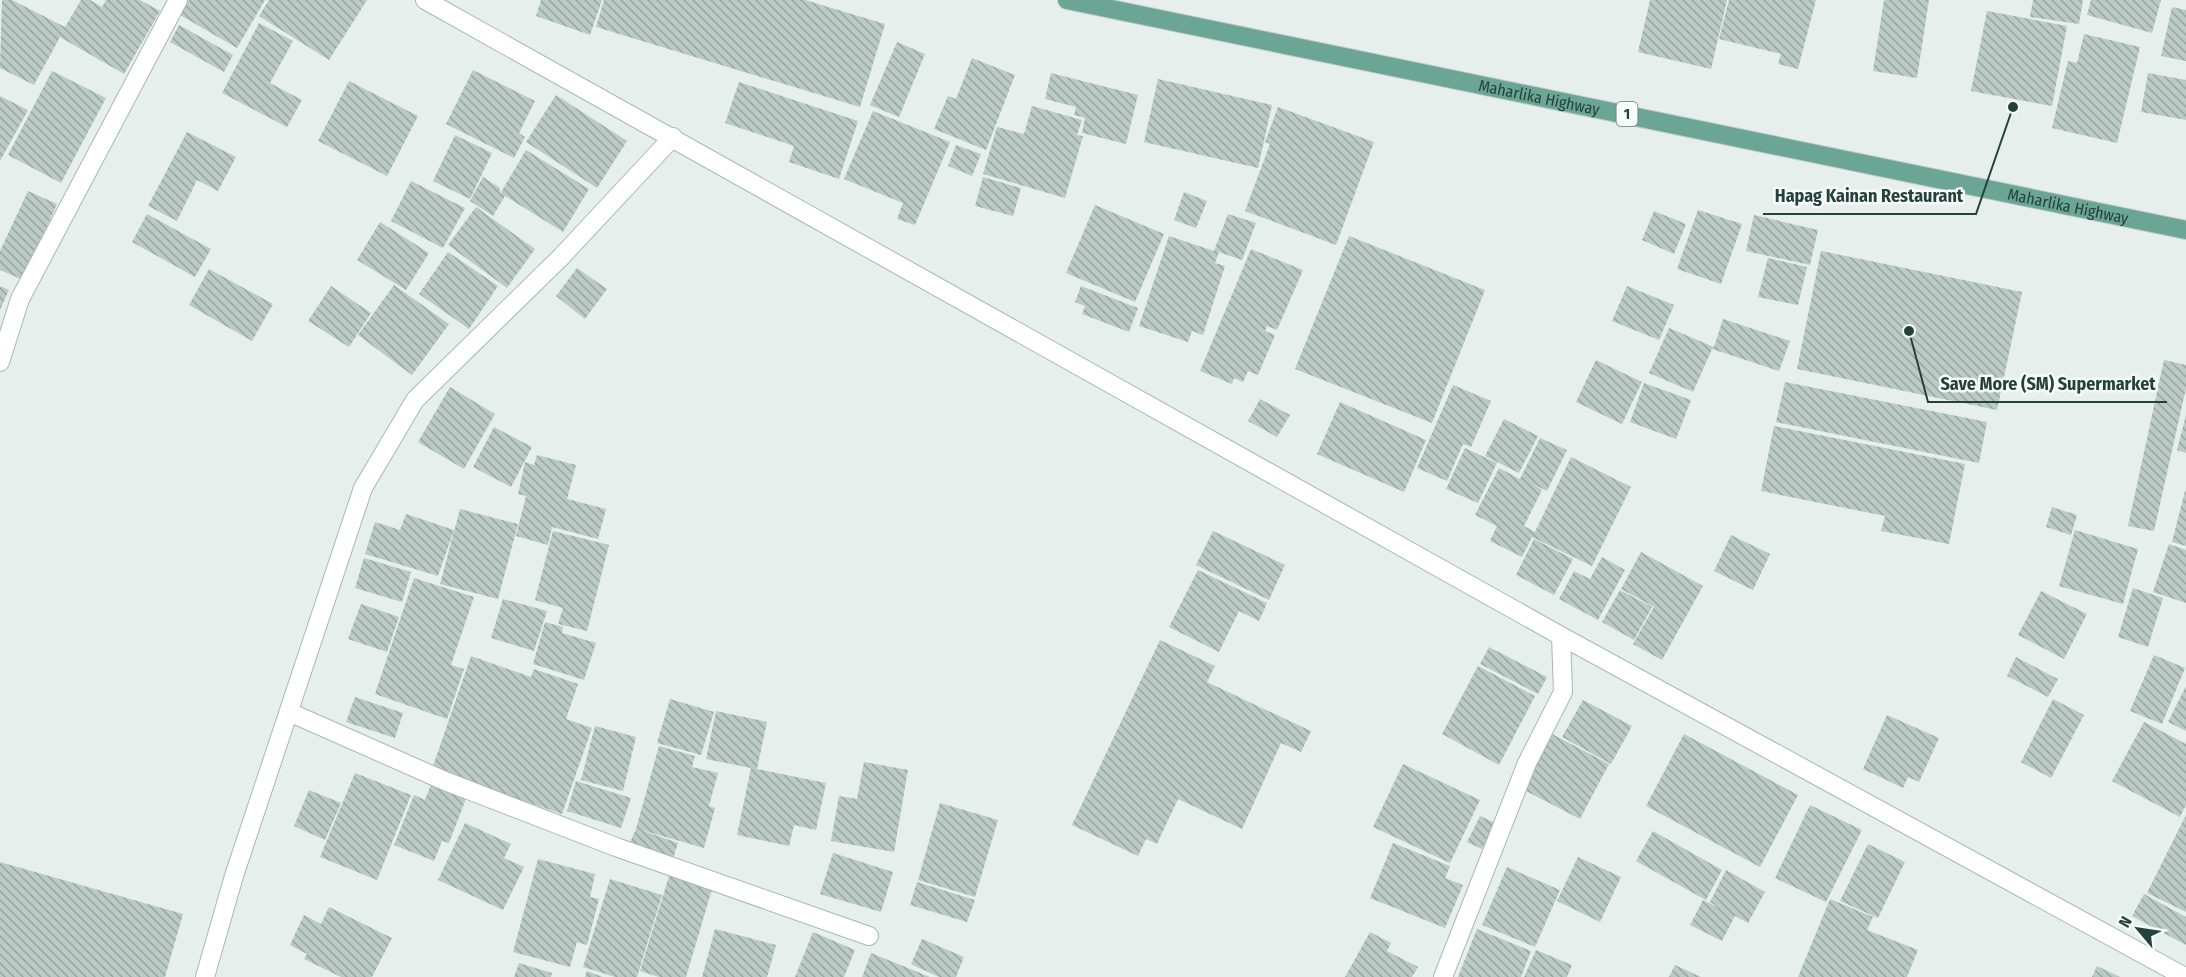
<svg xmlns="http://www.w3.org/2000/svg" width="2186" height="977" font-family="'Fira Sans Condensed',sans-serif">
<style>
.building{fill:url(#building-back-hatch)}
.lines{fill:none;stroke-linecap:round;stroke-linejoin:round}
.minor-casing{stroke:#a8b8b2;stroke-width:20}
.tertiary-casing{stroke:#a8b8b2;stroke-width:20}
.primary-casing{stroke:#c2cac8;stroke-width:20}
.minor{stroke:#fff;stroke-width:18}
.tertiary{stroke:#fff;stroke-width:18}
.primary{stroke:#6aa596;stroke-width:18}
.labels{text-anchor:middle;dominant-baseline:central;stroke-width:5;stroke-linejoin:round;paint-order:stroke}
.shield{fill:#f7fbf9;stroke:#637a73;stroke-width:1.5}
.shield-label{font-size:15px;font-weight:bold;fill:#24423a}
.street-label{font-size:16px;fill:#24423a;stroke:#f7fbf9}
.leader{fill:none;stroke:#24423a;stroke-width:2}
.callout-dot{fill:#24423a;stroke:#f7fbf9;stroke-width:2}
.callout-label{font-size:18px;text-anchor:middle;font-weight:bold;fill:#24423a;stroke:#f7fbf9;stroke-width:5;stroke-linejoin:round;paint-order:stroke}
</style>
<defs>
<pattern id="building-back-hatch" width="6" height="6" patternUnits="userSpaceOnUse" patternTransform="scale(1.5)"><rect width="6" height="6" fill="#bbcac4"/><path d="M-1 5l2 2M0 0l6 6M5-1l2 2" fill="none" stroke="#98a6a0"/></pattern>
</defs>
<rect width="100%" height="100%" fill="#e6efeb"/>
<!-- building -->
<g class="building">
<polygon points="2,0 12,0 65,27 81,0 90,0 102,7 106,0 140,0 160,11 124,74 60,37 34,85 0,68"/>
<polygon points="189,0 265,0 237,48 180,15"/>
<polygon points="269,0 367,0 329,60 259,16"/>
<polygon points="541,0 602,0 590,35 536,16"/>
<polygon points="604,0 805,0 885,24 860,107 596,27"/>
<polygon points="1650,0 1727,0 1711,69 1638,52"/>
<polygon points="1729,0 1816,0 1798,69 1778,64 1781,54 1719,39"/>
<polygon points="1884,0 1929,0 1917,78 1873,71"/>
<polygon points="2033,0 2083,0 2079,24 2030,17"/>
<polygon points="2091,0 2161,0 2152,33 2087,15"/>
<polygon points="2172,7 2186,10 2186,61 2161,56"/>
<polygon points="1987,11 2067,26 2052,106 1971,91"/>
<polygon points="259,23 293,41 270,83 302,100 287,127 222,93"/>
<polygon points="179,25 233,55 224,72 170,42"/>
<polygon points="2084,34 2140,47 2117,143 2052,128 2068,61 2077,63"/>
<polygon points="897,42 925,54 899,117 870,105"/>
<polygon points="972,58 1015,75 986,150 934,129 948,96 956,99"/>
<polygon points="473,70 535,101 519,133 525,137 514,158 446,124"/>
<polygon points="52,71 106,98 61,183 8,155"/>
<polygon points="1051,73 1138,95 1126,144 1082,133 1085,118 1074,115 1076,107 1045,99"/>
<polygon points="2148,73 2186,80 2186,120 2141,112"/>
<polygon points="1158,79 1272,105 1258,168 1144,142"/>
<polygon points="349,81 418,116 387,176 318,141"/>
<polygon points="739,82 858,121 839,179 789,162 794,146 725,123"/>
<polygon points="556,95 627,141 597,188 526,142"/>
<polygon points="0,96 28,110 0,161"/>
<polygon points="1032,106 1082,120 1077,135 1083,136 1065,198 983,174 997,127 1024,134"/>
<polygon points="1278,107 1374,142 1336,245 1245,211 1270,144 1265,142"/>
<polygon points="873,111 950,142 915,225 897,219 903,203 844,179"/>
<polygon points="187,132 236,157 218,191 197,180 177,221 148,206"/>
<polygon points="455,135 492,153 470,199 433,181"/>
<polygon points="956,145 981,154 972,176 948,166"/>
<polygon points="526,150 589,189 563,232 505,196 493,216 470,201 483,177 500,188 500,194"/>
<polygon points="983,177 1021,188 1013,216 975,206"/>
<polygon points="411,181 465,208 443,248 391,221"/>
<polygon points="28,191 57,204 23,280 0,270 0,251"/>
<polygon points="1184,192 1207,201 1196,228 1174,220"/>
<polygon points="1095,205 1164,234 1135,302 1066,273"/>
<polygon points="476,207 535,249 507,288 448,245"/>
<polygon points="1698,210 1742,224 1721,284 1677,269"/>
<polygon points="1654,211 1686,224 1674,254 1642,240"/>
<polygon points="147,214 211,249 195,277 132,242"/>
<polygon points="1228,214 1256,223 1242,260 1219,252 1215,263 1225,266 1203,335 1192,331 1188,342 1139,326 1169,236 1214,251"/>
<polygon points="1754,215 1818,230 1810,265 1746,251"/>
<polygon points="380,222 429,253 406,290 357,260"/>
<polygon points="1349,236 1485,290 1432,423 1295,369"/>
<polygon points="1251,249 1303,270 1277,330 1267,326 1265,331 1275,335 1258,375 1248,371 1243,382 1234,378 1232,384 1200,371"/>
<polygon points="1821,251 2022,292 1997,410 1797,369"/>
<polygon points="448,252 498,286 469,329 419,294"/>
<polygon points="1768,258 1807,267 1798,305 1758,297"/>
<polygon points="577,268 607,289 585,319 556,296"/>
<polygon points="209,269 273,304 252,341 189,305"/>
<polygon points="394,285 449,324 412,375 358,335"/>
<polygon points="0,286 9,290 0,310"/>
<polygon points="331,286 371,313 349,347 308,321"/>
<polygon points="1081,286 1138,308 1129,332 1082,314 1085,306 1075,302"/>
<polygon points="1627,286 1674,305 1659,340 1612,321"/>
<polygon points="1723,319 1790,341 1779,371 1712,349 1693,392 1649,373 1669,328 1714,347"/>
<polygon points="1596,360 1642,382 1622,424 1576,402"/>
<polygon points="2164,360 2186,365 2186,388 2154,531 2128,526"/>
<polygon points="1785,382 1987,422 1979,463 1776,422"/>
<polygon points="1644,383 1691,400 1676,439 1630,422"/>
<polygon points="1453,385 1491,401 1471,447 1463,444 1447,481 1417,468"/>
<polygon points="450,387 495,414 464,469 418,442"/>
<polygon points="1260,399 1290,415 1277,437 1248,421"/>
<polygon points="1340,402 1426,440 1404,492 1317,454"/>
<polygon points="2186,415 2186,453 2177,450"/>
<polygon points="1504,419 1538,436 1519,473 1485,456"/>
<polygon points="1774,426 1965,464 1949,544 1881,531 1885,516 1761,491"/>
<polygon points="494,427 532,447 511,487 473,467"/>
<polygon points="1540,438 1567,450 1547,491 1533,484 1542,490 1524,526 1535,532 1571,457 1631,487 1592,566 1532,537 1522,557 1490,541 1497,526 1475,515 1499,468 1520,479"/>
<polygon points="1465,448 1497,463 1478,503 1446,489"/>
<polygon points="537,455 576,465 567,499 606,509 598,539 552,527 548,545 516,536 526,496 518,494 525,462 534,465"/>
<polygon points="2185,491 2186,491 2186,546 2172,542"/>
<polygon points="2052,507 2077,515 2071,535 2046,527"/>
<polygon points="460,509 518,524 498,599 440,584"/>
<polygon points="406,514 454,530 438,576 365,554 375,522 400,530"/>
<polygon points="2075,530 2138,549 2123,604 2059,586"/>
<polygon points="553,531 609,545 587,631 558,624 563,608 535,600"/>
<polygon points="1213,531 1285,565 1269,600 1196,565"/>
<polygon points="1731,535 1770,554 1753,590 1714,571"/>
<polygon points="1534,539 1573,559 1554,595 1516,575"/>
<polygon points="2169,544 2186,550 2186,603 2153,592"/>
<polygon points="1641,552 1703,586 1662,660 1633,644 1654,607 1621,589"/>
<polygon points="1602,557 1625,570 1598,620 1559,599 1574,571 1590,579"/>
<polygon points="364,558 411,572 402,602 355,588"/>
<polygon points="1198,570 1267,603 1259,621 1239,611 1219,652 1169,627"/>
<polygon points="414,578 474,597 451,665 464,669 447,719 375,694"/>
<polygon points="2133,588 2163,598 2148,647 2118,637"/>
<polygon points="1620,590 1652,607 1634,640 1602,622"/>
<polygon points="2041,591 2087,614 2064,659 2018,635"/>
<polygon points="503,599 547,611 534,651 491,638"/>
<polygon points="361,604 399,617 387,652 348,639"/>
<polygon points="545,622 563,627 562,633 596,643 584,680 533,664"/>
<polygon points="1160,640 1215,666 1207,682 1311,731 1301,752 1281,743 1242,829 1178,799 1157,844 1146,839 1138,856 1072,825"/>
<polygon points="1489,647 1547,677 1538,694 1480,664"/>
<polygon points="2154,655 2185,668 2162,724 2130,711"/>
<polygon points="471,656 531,677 534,669 578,684 566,719 592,728 562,814 432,769"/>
<polygon points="2016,657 2058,679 2048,697 2007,676"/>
<polygon points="1478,666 1535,696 1499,765 1442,734"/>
<polygon points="2186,686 2186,731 2168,722"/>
<polygon points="355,697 403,713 395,738 346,722"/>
<polygon points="670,699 714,712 701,755 657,743"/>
<polygon points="2053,699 2084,715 2051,778 2021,762"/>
<polygon points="1583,700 1632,726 1611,764 1562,737"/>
<polygon points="716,711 767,722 757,769 826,783 816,830 794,825 789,846 737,835 751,768 706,759"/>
<polygon points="1887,715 1939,738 1919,782 1908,777 1903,788 1863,769"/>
<polygon points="2144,722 2186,744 2186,805 2180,817 2112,781"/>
<polygon points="595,726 636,737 623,791 581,780"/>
<polygon points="1552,734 1609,764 1580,819 1524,790"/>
<polygon points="1684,734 1798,795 1760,867 1646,806"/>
<polygon points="659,746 695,756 692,767 718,773 709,806 715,808 704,848 638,829 678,843 672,862 628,847 636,829"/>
<polygon points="864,762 908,770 894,852 831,841 839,796 857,799"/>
<polygon points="1403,764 1480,800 1450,863 1373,827"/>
<polygon points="355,773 411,795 377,880 320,857"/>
<polygon points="576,781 631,798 621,828 567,811"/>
<polygon points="432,782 467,796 449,843 442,841 434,861 394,845 414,795 425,800"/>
<polygon points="309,790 341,803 325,840 294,826"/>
<polygon points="940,803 998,820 975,897 918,880"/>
<polygon points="1810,805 1862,830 1826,902 1775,878"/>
<polygon points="2186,815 2186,912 2147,893"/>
<polygon points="1480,816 1495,823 1482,849 1467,842"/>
<polygon points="465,823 511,844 504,858 524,867 503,910 438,880"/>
<polygon points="1653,831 1722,870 1706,900 1636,861"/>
<polygon points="1393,843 1450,866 1445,878 1463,885 1445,928 1370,898"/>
<polygon points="1868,844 1905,862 1878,918 1840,901"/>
<polygon points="833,853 893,872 881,912 820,894"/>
<polygon points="1578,857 1621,877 1600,922 1557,901"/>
<polygon points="538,859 595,874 590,897 599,899 587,945 577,942 570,967 513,952"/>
<polygon points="0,862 183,914 165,977 0,977"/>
<polygon points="1507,867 1560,890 1535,947 1482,925"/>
<polygon points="1726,870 1765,892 1748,923 1735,916 1722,941 1690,925 1703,900 1720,908 1710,902"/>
<polygon points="670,873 713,886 686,977 659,977 640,971"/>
<polygon points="610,879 662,895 637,977 615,977 583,967"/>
<polygon points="917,882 975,900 967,922 910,905"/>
<polygon points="2144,894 2186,917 2186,945 2132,916"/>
<polygon points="1830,899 1873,917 1867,930 1918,950 1907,977 1798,977"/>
<polygon points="329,907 392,938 372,977 341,977 304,959 307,954 290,945 304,915 321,924"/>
<polygon points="715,929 776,945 767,977 702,977"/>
<polygon points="1477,929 1531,951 1521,977 1458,977"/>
<polygon points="813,932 855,950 844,977 795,977"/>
<polygon points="1370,932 1391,943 1387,951 1418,967 1412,977 1345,977"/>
<polygon points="922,939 964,957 956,977 939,977 911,964"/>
<polygon points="1536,950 1572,965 1567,977 1524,977"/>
<polygon points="871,953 930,977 862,977"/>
<polygon points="519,963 552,973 551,977 514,977"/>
<polygon points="1675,965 1701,977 1669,977"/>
<polygon points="2097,966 2120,977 2092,977"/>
<polygon points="587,971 603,977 585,977"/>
</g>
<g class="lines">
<!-- minor casing -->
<g class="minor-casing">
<g id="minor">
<polyline points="0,362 20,299 178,0"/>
<polyline points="289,712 445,781 616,847 869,936"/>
<polyline points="205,977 234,876 363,488 415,400 561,257 673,137"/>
<polyline points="1443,977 1527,763 1563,692 1561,636"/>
</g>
</g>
<!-- tertiary casing -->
<g class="tertiary-casing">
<polyline id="tertiary" points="425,0 1561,636 2185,977"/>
</g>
<!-- primary casing -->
<g class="primary-casing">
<g id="primary">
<path id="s1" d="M1067,0L2186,230"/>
</g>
</g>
<!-- minor -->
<use href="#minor" class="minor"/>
<!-- tertiary -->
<use href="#tertiary" class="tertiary"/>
<!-- primary -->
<use href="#primary" class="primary"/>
</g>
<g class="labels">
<!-- shield labels -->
<rect class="shield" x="1616.5" y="102" width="21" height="24" rx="4.5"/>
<g class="shield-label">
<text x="1627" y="114">1</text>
</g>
<!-- street labels -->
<g class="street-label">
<text stroke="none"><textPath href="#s1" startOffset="482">Maharlika Highway</textPath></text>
<text stroke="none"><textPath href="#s1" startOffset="1022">Maharlika Highway</textPath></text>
</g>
</g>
<!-- callouts -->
<path class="leader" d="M2013 107L1976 214H1763M1909 331L1928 402H2167"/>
<g class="callout-dot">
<circle cx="2013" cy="107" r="6"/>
<circle cx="1909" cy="331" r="6"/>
</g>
<g class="callout-label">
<text x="1869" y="202">Hapag Kainan Restaurant</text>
<text x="2048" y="390">Save More (SM) Supermarket</text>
</g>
<!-- north arrow -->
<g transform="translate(2138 929) rotate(299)" stroke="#f7fbf9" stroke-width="4.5" paint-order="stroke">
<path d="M0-4.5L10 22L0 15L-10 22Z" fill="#24423a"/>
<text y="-9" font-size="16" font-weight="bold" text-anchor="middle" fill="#24423a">N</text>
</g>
</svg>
